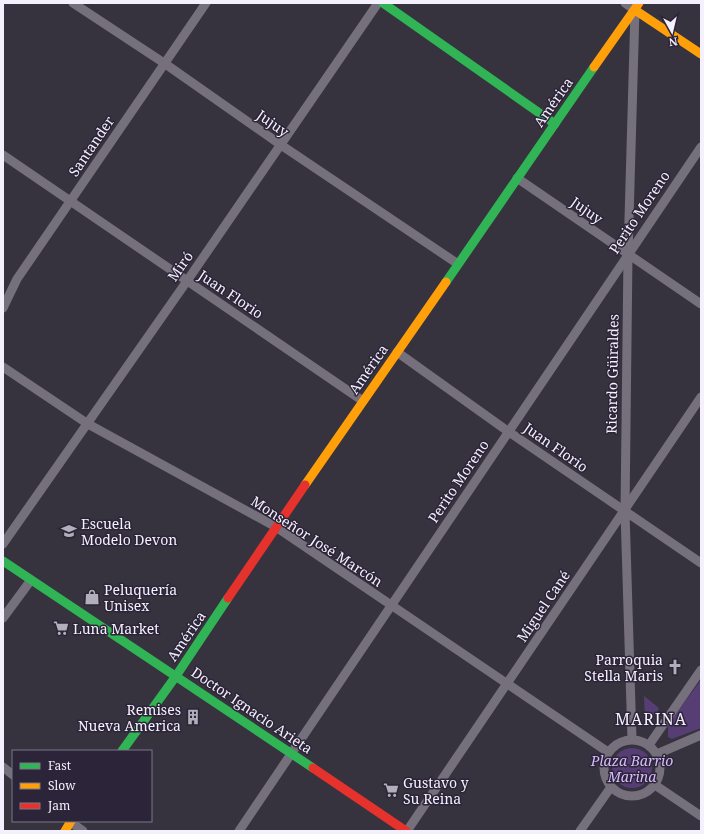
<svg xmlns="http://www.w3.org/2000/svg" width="704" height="834" font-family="'Noto Serif',serif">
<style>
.green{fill:#563e74}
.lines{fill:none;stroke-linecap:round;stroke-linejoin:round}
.street{stroke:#75707c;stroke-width:9}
.fast{stroke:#30b455;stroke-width:9}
.slow{stroke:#ff9f0a;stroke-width:9}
.jam{stroke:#e5322d;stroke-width:9}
.labels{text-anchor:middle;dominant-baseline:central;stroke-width:3;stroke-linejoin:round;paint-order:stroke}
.street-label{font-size:14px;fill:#f5f0fd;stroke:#2c2438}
.poi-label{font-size:14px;fill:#f5f0fd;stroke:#2c2438;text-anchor:start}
.park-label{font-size:14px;font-style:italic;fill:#d7bdfc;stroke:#2c2438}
.quarter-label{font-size:16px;letter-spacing:1px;fill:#f5f0fd;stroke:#2c2438}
</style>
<rect width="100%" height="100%" fill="#37333e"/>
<!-- green -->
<g class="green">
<polygon points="701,680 701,728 672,739 668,737 668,724"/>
<polygon points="644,696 659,708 657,713 645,719"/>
<circle cx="632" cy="768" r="20"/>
</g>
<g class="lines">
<!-- street -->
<g class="street">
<polyline points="73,3 164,63 281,145 458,264"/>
<polyline points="625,3 635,10 628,254 625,512 632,739"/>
<polyline points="3,155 363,401"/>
<polyline points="517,178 701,304"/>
<polyline points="3,308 17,279 206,3"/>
<polyline points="397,352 509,432 701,563"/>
<polyline points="3,367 88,424 276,527 608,752"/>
<polyline points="3,544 187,281 378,3"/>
<polyline points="3,618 31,580"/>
<circle cx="632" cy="768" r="28"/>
<polyline points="649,745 701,670"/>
<polyline points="657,754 701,735"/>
<polyline points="3,767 13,775"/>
<polyline points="655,785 701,816"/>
<polyline points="69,821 83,831"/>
<polyline points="239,831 701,147"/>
<polyline points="407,831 701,397"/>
<polyline points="580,831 611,787"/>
</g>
<!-- fast -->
<g class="fast">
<polyline points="383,3 555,124"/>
<polyline points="446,282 594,67"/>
<polyline points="3,561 313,768"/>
<polyline points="122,751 176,676 228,598"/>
</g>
<!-- slow -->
<g class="slow">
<polyline points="635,10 701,54"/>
<polyline points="594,67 639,3"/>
<polyline points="305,485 446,282"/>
<polyline points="65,831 71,821"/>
</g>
<!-- jam -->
<g class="jam">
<polyline points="228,598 305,485"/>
<polyline points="313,768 406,831"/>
</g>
</g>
<!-- icons -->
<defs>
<g id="school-bare" transform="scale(1.2)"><path d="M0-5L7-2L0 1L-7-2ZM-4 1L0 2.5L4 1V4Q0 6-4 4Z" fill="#b2aeba" stroke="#2c2438" stroke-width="2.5" paint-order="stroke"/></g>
<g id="shop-bare" transform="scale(1.2)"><path d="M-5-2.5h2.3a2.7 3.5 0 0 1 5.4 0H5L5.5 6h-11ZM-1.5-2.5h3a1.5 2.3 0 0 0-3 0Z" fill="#b2aeba" stroke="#2c2438" stroke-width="2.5" paint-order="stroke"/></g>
<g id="supermarket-bare" transform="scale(1.2)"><path d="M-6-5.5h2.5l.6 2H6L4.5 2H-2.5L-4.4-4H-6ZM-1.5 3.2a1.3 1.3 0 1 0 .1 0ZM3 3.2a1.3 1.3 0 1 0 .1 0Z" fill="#b2aeba" stroke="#2c2438" stroke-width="2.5" paint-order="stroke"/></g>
<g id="church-bare" transform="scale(1.2)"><path d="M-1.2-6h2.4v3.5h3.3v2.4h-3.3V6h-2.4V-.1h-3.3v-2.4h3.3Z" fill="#b2aeba" stroke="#2c2438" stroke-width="2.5" paint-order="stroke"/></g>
<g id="building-bare" transform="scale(1.2)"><path d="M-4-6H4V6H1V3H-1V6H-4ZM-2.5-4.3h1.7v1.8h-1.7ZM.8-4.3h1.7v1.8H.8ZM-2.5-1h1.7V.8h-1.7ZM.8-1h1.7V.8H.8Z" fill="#b2aeba" stroke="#2c2438" stroke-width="2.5" paint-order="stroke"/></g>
</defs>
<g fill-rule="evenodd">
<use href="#school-bare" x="69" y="531"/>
<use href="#shop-bare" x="92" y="597"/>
<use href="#supermarket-bare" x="61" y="628"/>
<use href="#church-bare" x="675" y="667"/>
<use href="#building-bare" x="193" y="717"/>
<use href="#supermarket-bare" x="391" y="790"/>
</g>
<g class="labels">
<!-- street labels -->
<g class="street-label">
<text transform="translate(553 102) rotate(-55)">América</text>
<text transform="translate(273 123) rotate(35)">Jujuy</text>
<text transform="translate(91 146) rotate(-56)">Santander</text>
<text transform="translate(587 210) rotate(35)">Jujuy</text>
<text transform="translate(639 212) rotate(-56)">Perito Moreno</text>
<text transform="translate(180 266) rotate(-55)">Miró</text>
<text transform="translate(231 294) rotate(34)">Juan Florio</text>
<text transform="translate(368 369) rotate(-55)">América</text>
<text transform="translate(612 374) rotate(-89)">Ricardo Güiraldes</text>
<text transform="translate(556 447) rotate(35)">Juan Florio</text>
<text transform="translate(458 481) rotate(-56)">Perito Moreno</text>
<text transform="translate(317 541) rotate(33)">Monseñor José Marcón</text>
<text transform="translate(543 606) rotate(-56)">Miguel Cané</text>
<text transform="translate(186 636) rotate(-56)">América</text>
<text transform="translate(252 710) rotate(34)">Doctor Ignacio Arieta</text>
</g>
<!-- poi labels -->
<g class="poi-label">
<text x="81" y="523">Escuela<tspan x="81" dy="16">Modelo Devon</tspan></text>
<text x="104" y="589">Peluquería<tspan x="104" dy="16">Unisex</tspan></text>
<text x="73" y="628">Luna Market</text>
<text x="663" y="659" text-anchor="end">Parroquia<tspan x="663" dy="16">Stella Maris</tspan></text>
<text x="181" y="709" text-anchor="end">Remises<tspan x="181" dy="16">Nueva America</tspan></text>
<text x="403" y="782">Gustavo y<tspan x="403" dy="16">Su Reina</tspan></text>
</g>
<!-- park labels -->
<g class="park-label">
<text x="632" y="760">Plaza Barrio<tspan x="632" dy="16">Marina</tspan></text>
</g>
<!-- quarter labels -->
<g class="quarter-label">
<text x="651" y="719">MARINA</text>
</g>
</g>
<!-- border -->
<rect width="704" height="834" fill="none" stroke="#f5f0fd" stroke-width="8"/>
<!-- legend -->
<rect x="12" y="750" width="140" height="72" fill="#2c2438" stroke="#7c7687"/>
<rect x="20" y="763" width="20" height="6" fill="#30b455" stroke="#7c7687"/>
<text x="48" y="770" font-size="12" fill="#f5f0fd">Fast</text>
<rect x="20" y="783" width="20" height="6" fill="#ff9f0a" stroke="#7c7687"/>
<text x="48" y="790" font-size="12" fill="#f5f0fd">Slow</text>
<rect x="20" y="803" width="20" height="6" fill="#e5322d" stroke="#7c7687"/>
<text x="48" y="810" font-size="12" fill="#f5f0fd">Jam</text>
<!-- north arrow -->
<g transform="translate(672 32) rotate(172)" stroke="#2c2438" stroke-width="3" paint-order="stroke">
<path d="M0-3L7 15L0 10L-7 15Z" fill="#f5f0fd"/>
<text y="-6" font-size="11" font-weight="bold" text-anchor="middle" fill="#f5f0fd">N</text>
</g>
</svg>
